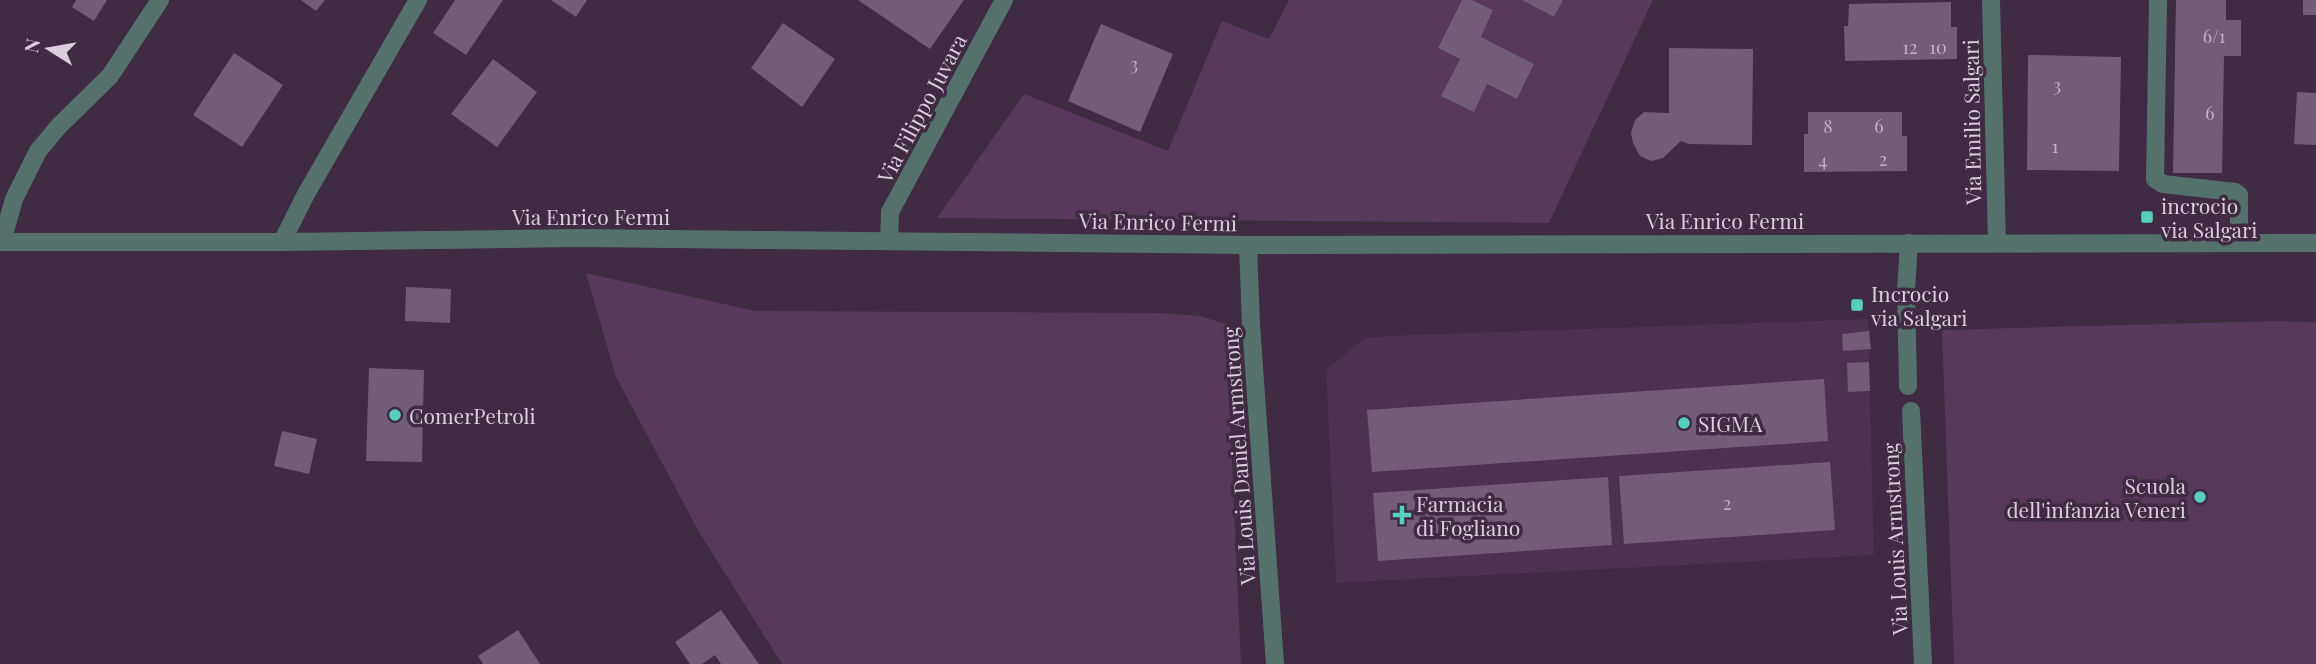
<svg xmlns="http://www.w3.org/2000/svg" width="2316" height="664" font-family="'Playfair Display',serif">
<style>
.built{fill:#4b324f}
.green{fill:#58395c}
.building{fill:#725c76}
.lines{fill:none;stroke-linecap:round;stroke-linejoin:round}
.minor{stroke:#55716b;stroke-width:18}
.poi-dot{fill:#5acebc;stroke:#3f2b42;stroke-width:2.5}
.labels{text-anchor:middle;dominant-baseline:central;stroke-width:7;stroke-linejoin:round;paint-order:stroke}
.number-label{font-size:18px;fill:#c1b2c2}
.street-label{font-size:21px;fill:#dbcedc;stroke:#3f2b42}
.poi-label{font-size:21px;fill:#dbcedc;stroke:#3f2b42;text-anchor:start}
</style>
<rect width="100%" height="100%" fill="#3f2b42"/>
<!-- built -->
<polygon class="built" points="1868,319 1874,555 1336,583 1326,370 1364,338 1408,335"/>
<!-- green -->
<g class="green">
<polygon points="1289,0 1462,0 1438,48 1460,59 1441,96 1474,111 1487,84 1517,99 1534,64 1481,37 1493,10 1472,0 1522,0 1554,17 1563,0 1653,0 1549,223 937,218 1024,94 1168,151 1222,21 1269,39"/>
<polygon points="586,273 755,311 1163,313 1200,316 1226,324 1241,664 782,664 699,532 616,377"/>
<polygon points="2275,321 2316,322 2316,664 1954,664 1942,330"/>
</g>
<!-- building -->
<g class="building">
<polygon points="76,0 107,0 94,21 72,7"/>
<polygon points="301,0 325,0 316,11"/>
<polygon points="455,0 503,0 466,55 433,33"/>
<polygon points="551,0 587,0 576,17"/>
<polygon points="858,0 964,0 930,49"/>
<polygon points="1462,0 1472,0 1493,10 1481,37 1534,64 1517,99 1487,84 1474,112 1441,96 1460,59 1438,48"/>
<polygon points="1522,0 1563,0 1554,17"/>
<polygon points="2176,0 2226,0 2226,20 2241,20 2241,56 2224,56 2222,173 2173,173"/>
<rect x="2303" y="0" width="13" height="15"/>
<polygon points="1951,2 1951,27 1957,27 1957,59 1845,61 1844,26 1848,26 1849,4"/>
<polygon points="783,23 835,59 802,107 751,68"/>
<polygon points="1101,24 1173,54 1140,132 1068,101"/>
<polygon points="1669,48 1753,49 1752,145 1689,144 1681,141 1663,158 1651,161 1640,156 1633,143 1631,133 1635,120 1644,112 1669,113"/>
<polygon points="234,53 283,85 242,147 193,115"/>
<polygon points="2028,55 2121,57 2119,171 2027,170"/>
<polygon points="493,59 537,92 497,147 451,114"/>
<polygon points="2297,92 2316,93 2316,145 2294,144"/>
<polygon points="1808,112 1902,112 1902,136 1907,136 1907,171 1804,172 1804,134 1808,134"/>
<polygon points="406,287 451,289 450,323 405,321"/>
<polygon points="1869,331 1871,349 1843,351 1842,334"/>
<polygon points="1869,362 1870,391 1848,392 1847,363"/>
<polygon points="369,368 424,370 422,462 366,461"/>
<polygon points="1824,379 1828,441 1372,472 1367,410"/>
<polygon points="282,431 317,439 309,474 274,466"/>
<polygon points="1830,462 1835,530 1624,544 1619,476"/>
<polygon points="1608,477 1612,545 1378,561 1373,493"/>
<polygon points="721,610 759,664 721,664 715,655 702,664 690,664 675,642"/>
<polygon points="518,630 540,664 483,664 478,656"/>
</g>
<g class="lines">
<!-- minor -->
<g class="minor">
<polyline points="1991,0 1997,243"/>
<polyline points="2158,0 2155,179 2163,184 2235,192 2239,195 2239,243"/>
<polyline points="889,241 890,212 1004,0"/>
<polyline points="0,242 282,242 578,238 1248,245 2316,243"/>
<polyline points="2,242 14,199 38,151 59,126 110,76 160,0"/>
<polyline points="282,242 306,194 418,0"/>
<polyline points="1248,245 1251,325 1275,664"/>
<polyline points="1908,386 1906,290 1909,243"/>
<polyline points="1911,411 1923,664"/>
</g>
</g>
<!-- markers -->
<g class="poi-dot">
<rect x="2140" y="210" width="14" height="14" rx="3.5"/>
<rect x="1850" y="298" width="14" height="14" rx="3.5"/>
<circle cx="395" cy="415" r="7"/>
<circle cx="1684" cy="423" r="7"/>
<circle cx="2200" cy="497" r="7"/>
<path d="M1398.5 504.5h7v7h7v7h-7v7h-7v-7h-7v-7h7z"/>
</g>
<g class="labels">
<!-- number labels -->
<g class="number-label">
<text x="2214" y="36">6/1</text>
<text x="1910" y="47">12</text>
<text x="1938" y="47">10</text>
<text x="1134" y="64">3</text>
<text x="2057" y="85">3</text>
<text x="2210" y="113">6</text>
<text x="1828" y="126">8</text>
<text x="1879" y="126">6</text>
<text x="2055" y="146">1</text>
<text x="1883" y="159">2</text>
<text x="1823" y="160">4</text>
<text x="1727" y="503">2</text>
</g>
<!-- street labels -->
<g class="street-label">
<text transform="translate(921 108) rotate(-62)">Via Filippo Juvara</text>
<text transform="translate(1971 122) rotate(-91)">Via Emilio Salgari</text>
<text x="591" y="216">Via Enrico Fermi</text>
<text x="1725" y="220">Via Enrico Fermi</text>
<text transform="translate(1158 221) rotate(1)">Via Enrico Fermi</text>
<text transform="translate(1238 456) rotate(-94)">Via Louis Daniel Armstrong</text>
<text transform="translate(1894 539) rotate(-93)">Via Louis Armstrong</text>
</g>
<!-- poi labels -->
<g class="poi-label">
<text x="2161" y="205">incrocio<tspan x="2161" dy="24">via Salgari</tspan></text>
<text x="1871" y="293">Incrocio<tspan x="1871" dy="24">via Salgari</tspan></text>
<text x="409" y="415">ComerPetroli</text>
<text x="1698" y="423">SIGMA</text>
<text x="2186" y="485" text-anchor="end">Scuola<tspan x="2186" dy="24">dell'infanzia Veneri</tspan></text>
<text x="1416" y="503">Farmacia<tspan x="1416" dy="24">di Fogliano</tspan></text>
</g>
</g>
<!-- north arrow -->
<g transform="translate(49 49) rotate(281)" stroke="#3f2b42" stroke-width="5" paint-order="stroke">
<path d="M0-5L12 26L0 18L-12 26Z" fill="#dbcedc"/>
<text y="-10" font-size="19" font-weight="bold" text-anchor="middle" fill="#dbcedc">N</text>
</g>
</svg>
